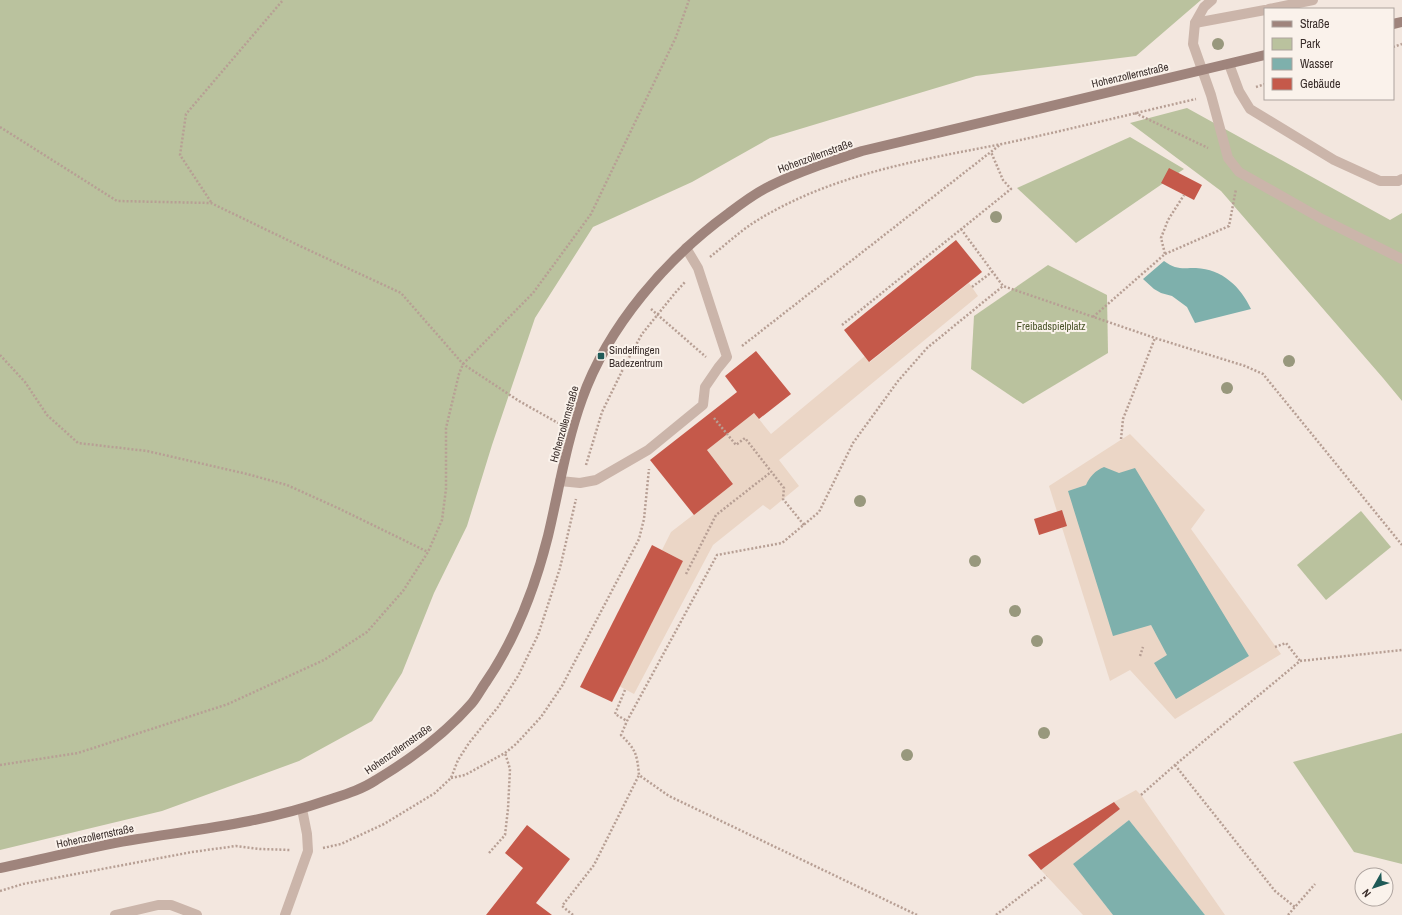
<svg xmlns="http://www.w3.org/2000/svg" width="1402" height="915" font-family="'Archivo Narrow',sans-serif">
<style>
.green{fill:#bac29e}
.plaza{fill:#ebd6c6;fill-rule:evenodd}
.water{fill:#7eb0ac}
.building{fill:#c5594a}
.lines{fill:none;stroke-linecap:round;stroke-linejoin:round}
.path{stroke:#b79f94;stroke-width:2.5;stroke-dasharray:2 2;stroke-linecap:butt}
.lane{stroke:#cbb5aa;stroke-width:10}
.secondary{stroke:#9f847c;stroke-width:10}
.tree{fill:#98987d}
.poi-dot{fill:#1f5a57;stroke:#faf2eb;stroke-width:1.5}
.labels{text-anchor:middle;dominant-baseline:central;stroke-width:4;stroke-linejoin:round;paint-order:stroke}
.street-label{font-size:11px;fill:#392d2a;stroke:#faf2eb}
.park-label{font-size:11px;fill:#4d572d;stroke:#faf2eb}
.poi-label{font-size:11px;fill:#392d2a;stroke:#faf2eb;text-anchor:start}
</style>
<rect width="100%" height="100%" fill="#f3e7df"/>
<!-- green -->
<g class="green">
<polygon points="0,0 1201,0 1136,56 976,76 770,138 692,182 593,227 535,318 492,445 467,526 434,593 402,673 372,721 299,761 162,811 0,850"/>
<polygon points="1187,108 1390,220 1402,213 1402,401 1383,378 1221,191 1130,123"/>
<polygon points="1130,137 1184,169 1076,243 1017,188"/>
<polygon points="1048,265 1107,295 1108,353 1023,404 971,369 974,316"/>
<polygon points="1361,511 1391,547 1326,600 1297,565"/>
<polygon points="1402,733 1402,864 1354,852 1293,762"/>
</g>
<!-- plaza -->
<g class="plaza">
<polygon points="969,283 978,296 779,460 799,486 770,510 763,505 713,545 634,694 619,686 683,561 662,550 671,532 733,484 707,450 754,413 771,434 865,356 870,362"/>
<path d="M1130,434L1205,510L1191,529L1281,654L1175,719L1130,670L1110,681L1049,486ZM1114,471L1119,474L1249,656L1154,663L1168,655L1151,625L1069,491L1086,485Z"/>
<polygon points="1136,790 1141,795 1225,915 1205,915 1129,820 1073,864 1113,915 1083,915 1041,870 1120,809 1114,802"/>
</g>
<!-- water -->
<g class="water">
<path d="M1164,261C1176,270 1182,268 1196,268C1222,269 1241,287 1251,309L1195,323L1187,307L1172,296L1161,293L1154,289L1143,279Z"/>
<path d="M1104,467L1119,473L1135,468L1249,656L1176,699L1154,663L1167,655L1151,625L1113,636L1068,491L1086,485C1090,476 1095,471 1104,467Z"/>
<polygon points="1129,820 1205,915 1113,915 1073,864"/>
</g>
<!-- building -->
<g class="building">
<polygon points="1169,168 1202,185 1194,200 1161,183"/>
<polygon points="956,240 982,272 869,362 844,330"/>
<polygon points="756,351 791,394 759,419 754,413 707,450 733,484 694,515 650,460 737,392 725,376"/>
<polygon points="1062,510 1067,526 1039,535 1034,519"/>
<polygon points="652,545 683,561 612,702 580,687"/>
<polygon points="1114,802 1120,809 1041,870 1028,855"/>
<polygon points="527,825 570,859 536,903 552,915 486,915 523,868 505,853"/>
</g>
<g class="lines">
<!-- path -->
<g class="path">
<polyline points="1393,47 1402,44"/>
<polyline points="1256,87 1265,84"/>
<polyline points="1135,113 1208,148"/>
<polyline points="0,127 117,201 211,203 300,246 401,293 463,364 519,401 558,423"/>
<polyline points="211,202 180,155 186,114 283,0"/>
<polyline points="961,229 1003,286 1155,338 1245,366 1263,374 1402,545"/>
<polyline points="1165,254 1229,226 1236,189"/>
<path d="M710,257C724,246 738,233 753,223C829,175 915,161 1002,144C1067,130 1131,114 1196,99"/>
<polyline points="972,287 992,272"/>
<polyline points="651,309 706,357"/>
<polyline points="1093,317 1165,254 1161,238 1168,220 1184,195"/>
<polyline points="842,325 1011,189 1003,180 991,152"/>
<polyline points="742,346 1001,144"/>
<polyline points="0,355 25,382 47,415 78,443 147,451 247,474 287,485 340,509 428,552"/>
<polyline points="714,418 736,445 745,438 784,488 783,499 804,525"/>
<polyline points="1121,439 1123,419 1155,338"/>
<polyline points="586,465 602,412 625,365 642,334 675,293 685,282"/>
<polyline points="686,574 716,515 771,472"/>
<polyline points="1275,647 1286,643 1300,661"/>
<polyline points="1140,656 1143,647"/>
<polyline points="625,690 615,714 627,721"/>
<polyline points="0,765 78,753 228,704 324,660 367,632 403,591 428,552 442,520 446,489 446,428 459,374 463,364 533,293 591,214 676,37 689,0"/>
<polyline points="1175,765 1275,891 1295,907"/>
<polyline points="451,778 465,775 505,753 516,744 541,717 562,686 639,539 644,519 649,469"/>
<polyline points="1141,795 1175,765 1300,661 1402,650"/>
<polyline points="323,848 341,844 384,824 435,793 451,778 458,760 469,743 498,707 518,676 538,635 560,568 576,499"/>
<polyline points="489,853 505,835 508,809 510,769 505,753"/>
<polyline points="0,891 23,884 192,852 236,846 260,849 291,850"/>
<polyline points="573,915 562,906 594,865 639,775"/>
<path d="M917,915L669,796L639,775C637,754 636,750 621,735L627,721L717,555L782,543L819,512L853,443L898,381L927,348L1003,286"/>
<polyline points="996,915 1047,876"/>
<polyline points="1288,915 1315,884"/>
</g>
<!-- lane -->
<g class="lane">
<polyline points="1212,0 1204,7 1195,23 1193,44 1211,95 1228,158 1239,172 1322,219 1402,259"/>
<polyline points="1269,9 1313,0"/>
<polyline points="1195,23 1265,10"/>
<polyline points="1229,64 1239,91 1250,109 1334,160 1380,181 1398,181 1402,179"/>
<polyline points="560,481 580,483 596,480 648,450 703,405 705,387 718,368 727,357 698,268 686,248"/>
<polyline points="115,915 158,905 171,905 197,915"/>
<polyline points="285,915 308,851 307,834 302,809"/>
</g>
<!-- secondary -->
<g class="secondary">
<polyline points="1393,24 1402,22"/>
<path d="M0,868C46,859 92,846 138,839C201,829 265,822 325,801C343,795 361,790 376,780C411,759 445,734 472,703C477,697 481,689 486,682C516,638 535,588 548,536C559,490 566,443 582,399C608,326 667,258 729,213C742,203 755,193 770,186C800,171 831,161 862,151L1265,55"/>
</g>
</g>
<!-- trees -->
<g class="tree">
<circle cx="1218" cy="44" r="6"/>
<circle cx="996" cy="217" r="6"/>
<circle cx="1289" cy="361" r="6"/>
<circle cx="1227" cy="388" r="6"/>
<circle cx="860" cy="501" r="6"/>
<circle cx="975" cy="561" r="6"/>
<circle cx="1015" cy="611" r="6"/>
<circle cx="1037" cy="641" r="6"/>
<circle cx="1044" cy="733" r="6"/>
<circle cx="907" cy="755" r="6"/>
</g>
<!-- markers -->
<rect class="poi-dot" x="597" y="352" width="8" height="8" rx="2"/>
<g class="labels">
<!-- street labels -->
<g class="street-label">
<text transform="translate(1130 75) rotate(-13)">Hohenzollernstraße</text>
<text transform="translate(815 156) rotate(-20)">Hohenzollernstraße</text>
<text transform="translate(564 424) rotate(-74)">Hohenzollernstraße</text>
<text transform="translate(398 749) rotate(-35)">Hohenzollernstraße</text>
<text transform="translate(95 836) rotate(-12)">Hohenzollernstraße</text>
</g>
<!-- park labels -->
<g class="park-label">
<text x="1051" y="326">Freibadspielplatz</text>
</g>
<!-- poi labels -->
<g class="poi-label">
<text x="609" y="350">Sindelfingen<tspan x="609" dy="13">Badezentrum</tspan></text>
</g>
</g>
<!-- legend -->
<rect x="1264" y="8" width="130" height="92" fill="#faf2eb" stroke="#ada39e"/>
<rect x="1272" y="21" width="20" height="6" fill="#9f847c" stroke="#ada39e"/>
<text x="1300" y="28" font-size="12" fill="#392d2a">Straße</text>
<rect x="1272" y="38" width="20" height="12" fill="#bac29e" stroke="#ada39e"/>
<text x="1300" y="48" font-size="12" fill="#392d2a">Park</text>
<rect x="1272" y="58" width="20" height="12" fill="#7eb0ac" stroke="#ada39e"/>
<text x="1300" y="68" font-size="12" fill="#392d2a">Wasser</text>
<rect x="1272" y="78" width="20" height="12" fill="#c5594a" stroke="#ada39e"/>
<text x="1300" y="88" font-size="12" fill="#392d2a">Gebäude</text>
<!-- north arrow -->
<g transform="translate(1374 887) rotate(231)"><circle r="19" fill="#faf2eb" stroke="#ada39e"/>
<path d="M0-3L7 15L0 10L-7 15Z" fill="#1f5a57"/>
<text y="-6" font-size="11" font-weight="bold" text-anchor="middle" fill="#392d2a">N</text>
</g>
</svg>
